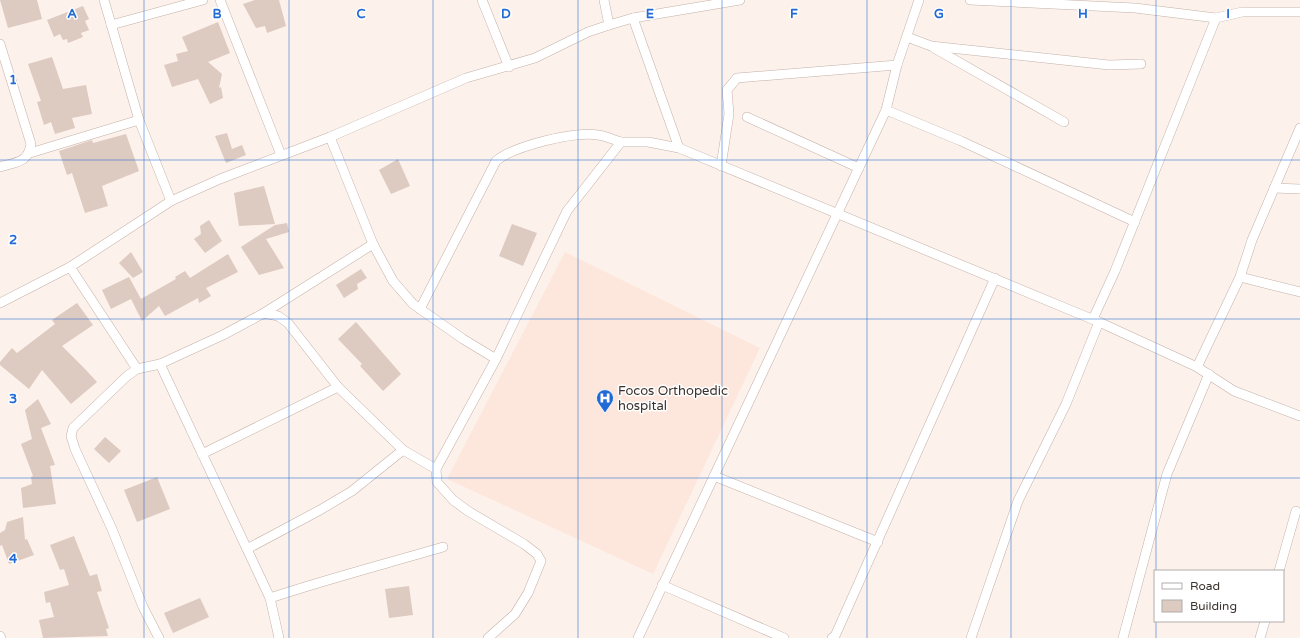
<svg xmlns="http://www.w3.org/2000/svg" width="1300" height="638" font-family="'Varela Round',sans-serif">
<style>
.built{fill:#fde7dc}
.building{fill:#ddcac1}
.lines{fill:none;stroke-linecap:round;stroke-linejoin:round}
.street-casing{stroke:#c3b1a8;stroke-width:10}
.street{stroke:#fff;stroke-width:9}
.grid{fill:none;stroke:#226ad5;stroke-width:1;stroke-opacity:0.55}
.labels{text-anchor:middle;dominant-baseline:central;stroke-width:3;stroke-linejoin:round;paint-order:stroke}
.poi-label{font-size:13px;fill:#3a322e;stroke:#fff;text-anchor:start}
.grid-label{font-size:13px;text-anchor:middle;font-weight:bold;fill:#226ad5;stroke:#fff;stroke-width:3;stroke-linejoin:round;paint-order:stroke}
</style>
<rect width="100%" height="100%" fill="#fdf1eb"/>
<!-- built -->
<polygon class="built" points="565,252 760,348 653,574 447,479"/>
<!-- building -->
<g class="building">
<polygon points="0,0 37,0 42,19 8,28"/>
<polygon points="255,0 279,0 286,26 267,33 265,26 256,28 243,4"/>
<polygon points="83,6 89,19 85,21 89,30 81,33 83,37 68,43 67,39 63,40 60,34 54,37 47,20"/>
<polygon points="218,22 230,53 208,62 222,74 219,88 221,87 223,98 210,104 198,79 172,87 164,65 178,61 176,54 188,51 182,37"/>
<polygon points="52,57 63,89 86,85 92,114 72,118 75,128 55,134 51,122 44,125 37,102 41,101 28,64"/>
<polygon points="227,133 232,149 242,145 246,155 226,163 215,136"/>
<polygon points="126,134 139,171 102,186 108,206 85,213 72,173 67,175 59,151 92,140 93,143"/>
<polygon points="398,159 410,186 391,194 379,170"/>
<polygon points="264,186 275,224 239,226 234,193"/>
<polygon points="209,220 222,241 205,253 194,239 201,234 200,226"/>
<polygon points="287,223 289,232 266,239 284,268 259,275 241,247 275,225"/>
<polygon points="512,224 537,233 523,266 499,256"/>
<polygon points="131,252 143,272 133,278 119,263"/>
<polygon points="228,254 238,272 206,288 211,296 199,303 198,298 165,316 159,306 142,321 131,299 111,309 102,290 129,277 141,299 176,279 175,277 185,271 190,278"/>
<polygon points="361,269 367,278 357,284 358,289 344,298 336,285"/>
<polygon points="77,303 93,325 62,346 85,369 97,382 71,404 42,370 29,389 0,365 0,362 12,348 17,353 55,324 52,320"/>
<polygon points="356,322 401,374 383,391 360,366 362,364 338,339"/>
<polygon points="38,399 51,424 41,428 55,465 50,466 56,504 23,508 21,488 32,484 31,477 33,476 21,444 32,439 25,410"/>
<polygon points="105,437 121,451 109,463 94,449"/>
<polygon points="157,477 170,509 137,522 124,490"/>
<polygon points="23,517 25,540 27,539 34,555 9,564 2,545 0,546 0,533 5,530 7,522"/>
<polygon points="74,536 89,574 90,576 97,574 102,591 97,592 109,628 106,629 108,636 43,638 39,620 54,617 50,602 46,603 44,592 69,585 64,569 60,570 50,545"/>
<polygon points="409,586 413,615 389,618 385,589"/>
<polygon points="200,598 209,617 173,633 164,613"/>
</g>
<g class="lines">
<!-- street casing -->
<g class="street-casing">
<g id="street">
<polyline points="104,0 139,120 171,201"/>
<polyline points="220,0 281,155"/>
<polyline points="482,0 509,67"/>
<polyline points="604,0 609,25"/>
<polyline points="970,0 1135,8 1216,18 1242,12 1300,12"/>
<polyline points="633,18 679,148"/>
<polyline points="111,25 203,0"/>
<polyline points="907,37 931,46 1109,65 1141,64"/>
<path d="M0,44L31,144C28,163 16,162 0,167"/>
<polyline points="934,48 1064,122"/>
<polyline points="886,110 961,141 1135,222"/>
<polyline points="747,117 859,168"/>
<polyline points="330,137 373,244 393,281 413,304 463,339 496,359"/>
<polyline points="30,153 139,120"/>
<polyline points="721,166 729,114 727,90 737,78 897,65"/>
<polyline points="1274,188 1300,189"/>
<polyline points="70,267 137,369"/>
<polyline points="1240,277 1300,292"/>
<polyline points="0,303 70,267 171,201 220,179 330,137 466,78 535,58 588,32 609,25 633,18 740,0"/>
<path d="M420,309L496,161C514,146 574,131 598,135C606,136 614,140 621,142"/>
<polyline points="264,313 278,316 288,323 338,387 403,450 436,469"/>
<polyline points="1093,319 1115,271 1216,18"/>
<polyline points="160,364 270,598 279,638"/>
<polyline points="1197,367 1240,277 1252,240 1300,128"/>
<polyline points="202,454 338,387"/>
<polyline points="714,476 878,542"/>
<polyline points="247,549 320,510 352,491 403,450"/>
<polyline points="1279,571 1296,511"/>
<polyline points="662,585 784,638"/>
<path d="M270,598C327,579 385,564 443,547"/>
<polyline points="0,636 1,638"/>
<polyline points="159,638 143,607 112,529 75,449 71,436 73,428 127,376 137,369 160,364 223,335 264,313 373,244"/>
<polyline points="488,638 515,614 528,593 541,561 537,554 524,544 468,511 453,500 437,482 436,469 496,359 567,211 621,142 648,142 679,148 1099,322 1197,367 1234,391 1300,416"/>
<polyline points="638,638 886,110 897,65 919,0"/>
<polyline points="832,638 835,636 995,278"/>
<polyline points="971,638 1018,501 1066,404 1099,322"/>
<polyline points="1123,638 1167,474 1209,374"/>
<polyline points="1260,638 1265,621"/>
</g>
</g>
<!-- street -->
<use href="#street" class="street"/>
</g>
<!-- grid -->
<path class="grid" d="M144,0V638M289,0V638M433,0V638M578,0V638M722,0V638M867,0V638M1011,0V638M1156,0V571M0,160H1300M0,319H1300M0,478H1300M1156,621V638"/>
<!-- icons -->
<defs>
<g id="hospital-pin" transform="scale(0.9)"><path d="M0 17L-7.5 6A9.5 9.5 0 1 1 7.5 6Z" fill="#226ad5" stroke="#fff"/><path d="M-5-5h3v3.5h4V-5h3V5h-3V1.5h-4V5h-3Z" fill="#fff"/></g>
</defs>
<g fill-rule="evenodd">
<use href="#hospital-pin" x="605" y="398"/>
</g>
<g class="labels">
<!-- poi labels -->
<g class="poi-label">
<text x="618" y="391">Focos Orthopedic<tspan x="618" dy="15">hospital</tspan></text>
</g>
</g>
<g class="grid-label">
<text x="72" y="18">A</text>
<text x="217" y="18">B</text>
<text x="361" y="18">C</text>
<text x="506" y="18">D</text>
<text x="650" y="18">E</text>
<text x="794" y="18">F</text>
<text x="939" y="18">G</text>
<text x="1083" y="18">H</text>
<text x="1228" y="18">I</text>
<text x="13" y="84">1</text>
<text x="13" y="244">2</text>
<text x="13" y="403">3</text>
<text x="13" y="563">4</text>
</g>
<!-- legend -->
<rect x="1154" y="570" width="130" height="52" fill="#ffffff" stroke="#b0adab"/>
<rect x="1162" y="583" width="20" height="6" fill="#ffffff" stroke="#b0adab"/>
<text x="1190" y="590" font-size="12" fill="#3a322e">Road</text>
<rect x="1162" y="600" width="20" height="12" fill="#ddcac1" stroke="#b0adab"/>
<text x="1190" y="610" font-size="12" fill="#3a322e">Building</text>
</svg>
